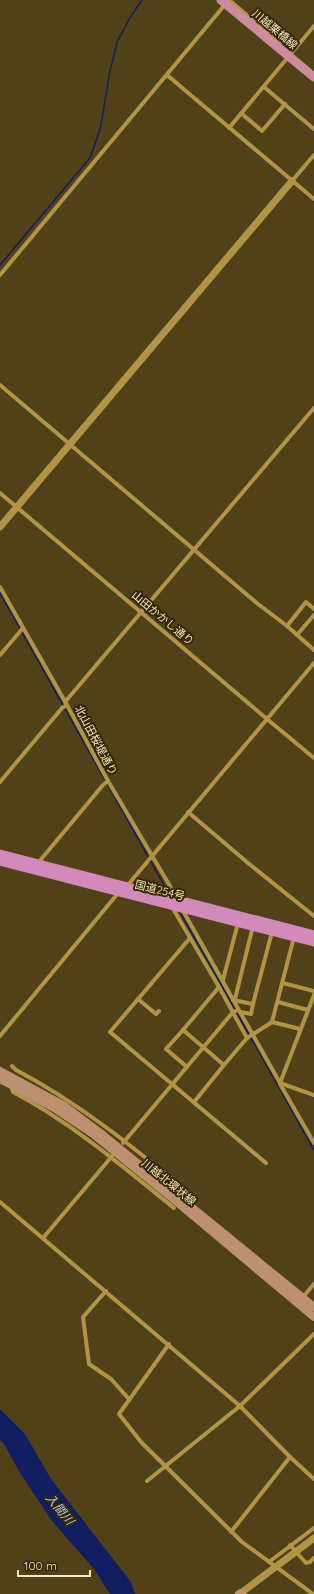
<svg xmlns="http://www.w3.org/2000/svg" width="314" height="1594" font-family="Quicksand,'Noto Sans JP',sans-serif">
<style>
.water{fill:#111e61}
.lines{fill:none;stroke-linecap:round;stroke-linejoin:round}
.stream{stroke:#111e61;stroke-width:1.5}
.minor{stroke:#b29447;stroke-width:4}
.tertiary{stroke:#b29447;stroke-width:7}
.secondary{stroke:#be9072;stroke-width:8}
.primary{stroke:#cb8c9d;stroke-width:9}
.trunk{stroke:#d38aba;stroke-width:9}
.labels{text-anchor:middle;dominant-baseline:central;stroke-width:4;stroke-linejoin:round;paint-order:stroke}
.street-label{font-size:11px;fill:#f8e9c3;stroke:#342806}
.water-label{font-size:12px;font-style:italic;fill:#b5c5ee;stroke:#342806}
</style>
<rect width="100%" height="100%" fill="#514118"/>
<!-- water -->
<polygon class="water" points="0,1409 25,1434 51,1479 131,1582 135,1594 110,1594 94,1569 52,1521 20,1473 4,1444 0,1440"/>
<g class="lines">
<!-- stream -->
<g class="stream">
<polyline points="0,265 90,158 100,130 110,71 117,42 131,16 142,0"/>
<polyline points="0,593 168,892"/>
<polyline points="181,914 235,1009"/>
<polyline points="237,1013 314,1150"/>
</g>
<!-- minor -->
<g class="minor">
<polyline points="229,0 280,43"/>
<polyline points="167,75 314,199"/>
<polyline points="264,87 314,129"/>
<polyline points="241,113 262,131 285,104"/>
<polyline points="229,128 314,26"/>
<polyline points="292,181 314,155"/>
<polyline points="0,275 223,7"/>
<polyline points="0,385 258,604 287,626 314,650"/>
<polyline points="0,493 267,719 314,758"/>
<polyline points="0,587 67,705 108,781 177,898"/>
<polyline points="287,626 306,602 314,609"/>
<polyline points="297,635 314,615"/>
<polyline points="0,655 23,628"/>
<polyline points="65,702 314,408"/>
<polyline points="0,782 62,708 67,705"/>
<polyline points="188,812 248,863 314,916"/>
<polyline points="38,863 103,785 108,781"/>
<polyline points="127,886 314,663"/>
<polyline points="172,907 219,987 247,1038"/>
<polyline points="182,909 280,1083 314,1095"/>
<polyline points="190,938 110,1032 266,1163"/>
<polyline points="223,980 238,923"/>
<polyline points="283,983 314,991"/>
<polyline points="219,987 183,1030 224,1065 247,1038 272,1022 294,937"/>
<polyline points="138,999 156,1014 159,1011"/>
<polyline points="235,999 253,926"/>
<polyline points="233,1000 253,1004 272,932"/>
<polyline points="278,1002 308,1010"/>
<polyline points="240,1012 251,1014 253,1004"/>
<polyline points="272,1022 300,1029"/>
<polyline points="183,1030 166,1049 187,1067"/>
<polyline points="0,1036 119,892"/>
<path d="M12,1066L16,1070C79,1103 133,1147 188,1192"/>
<polyline points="280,1083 314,995"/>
<polyline points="280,1084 314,1143"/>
<path d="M14,1086L12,1089L13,1092C72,1123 122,1166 174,1208"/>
<polyline points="194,1102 224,1065"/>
<polyline points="123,1143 233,1012 238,1010"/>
<polyline points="0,1202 240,1406 290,1457 314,1479"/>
<polyline points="43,1238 113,1155"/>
<polyline points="106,1291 83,1317 89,1364 111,1379 129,1399"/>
<polyline points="303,1297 314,1284"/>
<polyline points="169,1344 119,1414 141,1442 242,1542 313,1594"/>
<polyline points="147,1481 240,1406 314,1334"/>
<polyline points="231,1532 290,1457"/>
<polyline points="290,1545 306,1563 310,1562 314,1558"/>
<polyline points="269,1562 314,1528"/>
</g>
<!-- tertiary -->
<g class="tertiary">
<polyline points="0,527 292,181"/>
<polyline points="241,1593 314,1538"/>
</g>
<!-- secondary -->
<g class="secondary">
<polyline points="0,1071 63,1105 103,1135 314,1307"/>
<polyline points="0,1079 54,1108 93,1134 178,1203 314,1317"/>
<polyline points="239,1594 241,1593 242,1594"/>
</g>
<!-- primary -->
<polyline class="primary" points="221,0 314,77"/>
<!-- trunk -->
<g class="trunk">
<polyline points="0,854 314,935"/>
<polyline points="0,861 314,942"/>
</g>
</g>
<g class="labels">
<!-- street labels -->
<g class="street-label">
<text transform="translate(275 29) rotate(40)">川越栗橋線</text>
<text transform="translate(163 618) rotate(40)">山田かかし通り</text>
<text transform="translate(96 740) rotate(62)">北山田桜堤通り</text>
<text transform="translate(160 890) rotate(14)">国道254号</text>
<text transform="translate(169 1182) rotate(39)">川越北環状線</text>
</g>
<!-- water labels -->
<g class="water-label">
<text transform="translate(60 1509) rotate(50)">入間川</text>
</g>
</g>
<!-- scale -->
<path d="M18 1570v6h72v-6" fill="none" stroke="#f8e9c3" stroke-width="2"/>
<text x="24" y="1570" font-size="12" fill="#f8e9c3" stroke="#342806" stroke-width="3" paint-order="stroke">100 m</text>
</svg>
